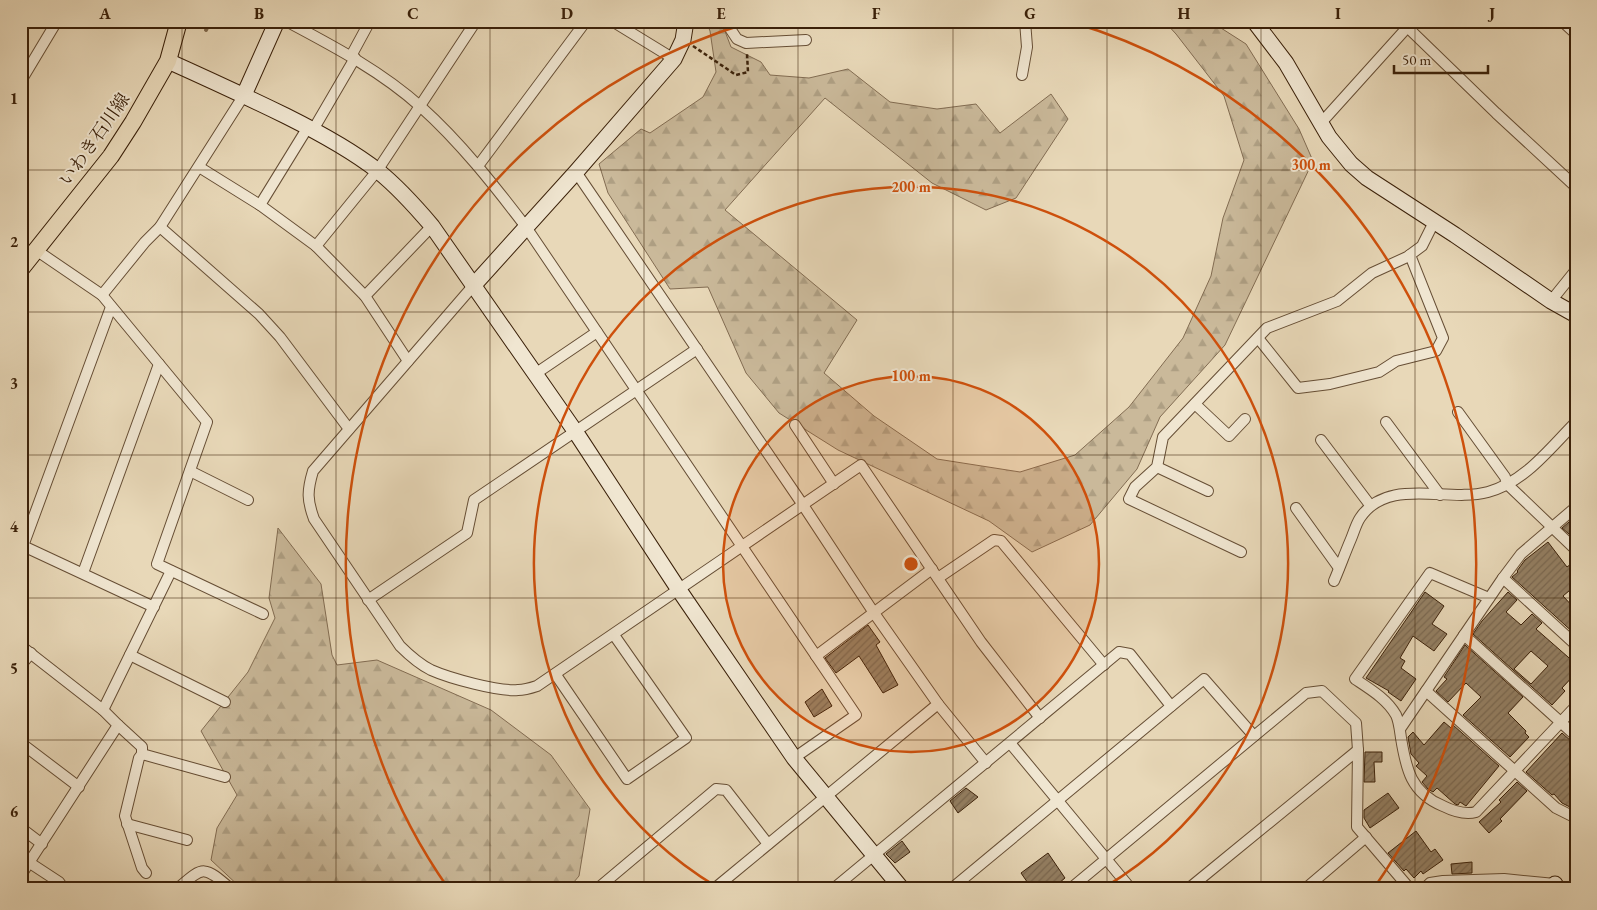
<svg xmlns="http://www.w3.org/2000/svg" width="1597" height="910" font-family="'EB Garamond','Noto Serif JP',serif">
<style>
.forest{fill:url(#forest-firs);stroke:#826c52}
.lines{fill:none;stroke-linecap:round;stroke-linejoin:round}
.stream{stroke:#7f694e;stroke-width:4}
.building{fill:url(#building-hatch);stroke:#3a2009;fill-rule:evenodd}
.street-casing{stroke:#664e35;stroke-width:12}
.secondary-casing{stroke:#3a2009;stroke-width:17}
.primary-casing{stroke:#3a2009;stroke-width:18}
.path{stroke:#3a2009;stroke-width:2.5;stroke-dasharray:4 2.5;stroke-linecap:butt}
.street{stroke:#f0e6d1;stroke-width:10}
.secondary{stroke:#f0e6d1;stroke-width:15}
.primary{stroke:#e8d8b8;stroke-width:16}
.grid{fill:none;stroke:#3a2009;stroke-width:1;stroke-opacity:0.55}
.ring{fill:none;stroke:#ce500c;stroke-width:2.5}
.labels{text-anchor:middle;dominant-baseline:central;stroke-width:4;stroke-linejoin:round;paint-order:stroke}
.street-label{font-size:18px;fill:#3a2009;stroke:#f0e6d1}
.centre{fill:#ce500c;stroke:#f0e6d1;stroke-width:2.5}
.ring-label{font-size:15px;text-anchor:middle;font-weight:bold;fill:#ce500c;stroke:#f0e6d1;stroke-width:4;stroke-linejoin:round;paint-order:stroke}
.neatline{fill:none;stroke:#3a2009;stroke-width:2}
.grid-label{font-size:16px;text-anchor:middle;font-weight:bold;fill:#3a2009}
</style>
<defs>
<pattern id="forest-firs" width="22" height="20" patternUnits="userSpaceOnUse" patternTransform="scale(1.25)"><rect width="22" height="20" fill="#cab99a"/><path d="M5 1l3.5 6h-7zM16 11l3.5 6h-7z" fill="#ae9f83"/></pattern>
<pattern id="building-hatch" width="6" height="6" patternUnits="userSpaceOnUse" patternTransform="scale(1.25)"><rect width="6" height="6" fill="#948064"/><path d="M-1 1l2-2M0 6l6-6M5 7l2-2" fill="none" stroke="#7a6851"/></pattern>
</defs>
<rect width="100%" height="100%" fill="#e8d8b8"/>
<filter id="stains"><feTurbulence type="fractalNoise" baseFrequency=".004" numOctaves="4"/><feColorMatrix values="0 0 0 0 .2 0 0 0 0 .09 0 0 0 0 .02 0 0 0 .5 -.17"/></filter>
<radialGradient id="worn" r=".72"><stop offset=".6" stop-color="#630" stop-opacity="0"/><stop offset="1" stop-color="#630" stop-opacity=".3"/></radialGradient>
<!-- forest -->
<g class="forest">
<polygon points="706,21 721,21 731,47 761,62 770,75 809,78 848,69 890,102 937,109 976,104 1000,133 1051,94 1068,119 1016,198 986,210 932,183 825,98 725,210 857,320 824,373 874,416 937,459 1020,472 1075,455 1129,407 1183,338 1211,276 1223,218 1244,160 1224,96 1176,34 1164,21 1210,21 1246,44 1299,129 1313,161 1225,345 1160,417 1137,469 1090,525 1032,552 989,521 838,450 779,413 746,373 708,287 670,289 608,193 599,164 641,129 650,133 703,97 716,72 710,31"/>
<polygon points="278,528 321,584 332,655 337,665 377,660 491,710 551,755 590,809 579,876 568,889 242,889 211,860 217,828 237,795 201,731 248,672 275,618 269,598"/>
</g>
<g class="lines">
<!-- stream -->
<polyline class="stream" points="206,30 210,21"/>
</g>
<!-- building -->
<g class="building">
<polygon points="1576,516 1576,540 1562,528"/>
<polygon points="1548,542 1567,567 1571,564 1576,570 1576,585 1563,596 1576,610 1576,635 1512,577 1518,572 1517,571 1525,560"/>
<polygon points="1425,592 1444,606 1432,624 1447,634 1434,651 1413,636 1400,658 1405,661 1401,668 1416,679 1401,701 1388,692 1389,691 1366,678"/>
<path d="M1508,592L1517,600L1506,612L1521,625L1532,614L1542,623L1536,629L1576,664V673L1562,688L1565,691L1552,705L1473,634L1482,621ZM1531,651L1548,666L1531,684L1514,669Z"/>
<polygon points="868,625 880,642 876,645 898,685 883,693 859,656 836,673 825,658"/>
<polygon points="1465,645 1523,697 1508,713 1526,731 1525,733 1529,737 1510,757 1463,715 1481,697 1466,683 1448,702 1436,691 1447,679 1444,677"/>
<polygon points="822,689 832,706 814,717 805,702"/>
<polygon points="1444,722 1451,728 1453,725 1499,766 1466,806 1460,802 1458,805 1455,804 1437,788 1433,792 1428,789 1422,782 1427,776 1416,766 1419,763 1411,754 1408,737 1413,732 1424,745"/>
<polygon points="1562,733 1571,741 1576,743 1576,807 1574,809 1562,803 1554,794 1552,795 1526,772"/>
<polygon points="1365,752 1382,752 1382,762 1374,762 1375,782 1364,782"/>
<polygon points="1517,782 1527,791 1500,819 1502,821 1489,833 1479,822 1501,802 1499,800"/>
<polygon points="966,788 978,797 958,813 950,801"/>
<polygon points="1388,793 1399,808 1370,828 1364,818 1364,810"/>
<polygon points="1416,831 1431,852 1435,849 1443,860 1423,874 1421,871 1414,878 1406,869 1404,871 1388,853"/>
<polygon points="902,841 910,852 895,863 886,854"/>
<polygon points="1048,853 1065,878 1052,889 1032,889 1021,873"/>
<polygon points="1472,862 1472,873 1452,874 1451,864"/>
</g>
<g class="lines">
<!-- street casing -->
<g class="street-casing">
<g id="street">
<path d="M286,21C333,46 381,71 421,107C460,142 494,185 526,227L856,715L794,758"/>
<polyline points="612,21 674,59"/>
<polyline points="725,21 737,39 746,43 806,40"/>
<polyline points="1401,21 1496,113 1576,187"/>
<polyline points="1562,21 1575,33"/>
<polyline points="351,56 370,21"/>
<polyline points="1022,75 1027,47 1025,21"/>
<polyline points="21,81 57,21"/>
<polyline points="1321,123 1413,21"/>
<polyline points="313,130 355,58"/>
<polyline points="478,166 586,21"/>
<polyline points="199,167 260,205 316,246 365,296 408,361"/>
<polyline points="576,172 803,505 874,613 938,704 714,889"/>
<polyline points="260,205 308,127"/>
<polyline points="160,227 259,314 280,337 349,429"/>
<polyline points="316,246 377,171 476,21"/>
<polyline points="36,250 102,295 207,422 157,564 263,614"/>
<path d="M473,286L313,471C307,491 307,500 314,519L400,646C409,655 419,664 431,670C449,678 499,692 518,690C524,690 531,688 537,686L861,465L981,642L1040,718"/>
<polyline points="102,295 145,242 160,227 244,95"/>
<polyline points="365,296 432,226"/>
<polyline points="1551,301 1576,270"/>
<polyline points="1258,338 1298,388 1330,384 1379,372 1396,361 1436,351 1443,338 1410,255"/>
<polyline points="535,374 597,332"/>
<polyline points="1195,404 1229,436 1245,419"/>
<polyline points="1458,412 1505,477 1507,484 1576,550"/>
<polyline points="1386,422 1440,495"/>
<polyline points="795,425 834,484"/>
<polyline points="1321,440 1370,505"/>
<polyline points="1157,467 1208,491"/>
<polyline points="190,471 248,500"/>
<polyline points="1296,508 1339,568"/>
<polyline points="21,545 154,607"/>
<polyline points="23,546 111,307"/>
<polyline points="1241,552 1129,499 1135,487 1157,467 1163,437 1267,328 1337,301 1372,273 1407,257 1422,246 1434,222"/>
<polyline points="83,573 159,364"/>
<polyline points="938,578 994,540 1001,541 1104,665"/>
<polyline points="1503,578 1576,645"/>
<path d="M1334,581C1340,567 1345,553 1351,539C1354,532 1356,524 1360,518C1388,476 1446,503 1488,492C1525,482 1550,448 1576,422"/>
<path d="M1489,598L1430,573L1355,679C1370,689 1387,699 1396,715C1399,721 1400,731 1401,738C1406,769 1411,793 1443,806C1453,811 1465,815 1476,812L1576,706"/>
<polyline points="368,600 467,533 474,500 697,349"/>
<polyline points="1464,635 1576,736"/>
<polyline points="21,646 103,710 118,725 21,875"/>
<polyline points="130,655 225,702"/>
<polyline points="816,656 932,569"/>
<polyline points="21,665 31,653"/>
<polyline points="556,675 627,779 686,738 614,635"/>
<polyline points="1426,691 1556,808 1576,818"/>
<polyline points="938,704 986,763"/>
<polyline points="103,710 171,571"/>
<polyline points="118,725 142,747 142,754 139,758 125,816 142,868 146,873"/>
<polyline points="1400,729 1503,578 1521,554 1576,507"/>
<polyline points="21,743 79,787"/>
<polyline points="1010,743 1131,889"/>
<polyline points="142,754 225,777"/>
<polyline points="127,824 187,840"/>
<polyline points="21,828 42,844"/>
<polyline points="30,863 59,882 64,889"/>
<path d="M177,889C204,866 203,865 231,889"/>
<polyline points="597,889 716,789 726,790 768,844"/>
<polyline points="833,889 1119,652 1130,654 1171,706"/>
<polyline points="951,889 1204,679 1254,736"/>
<polyline points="1070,889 1306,693 1322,691 1356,723 1358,750"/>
<polyline points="1188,889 1358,750 1357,827 1410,889"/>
<polyline points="1305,889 1366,837"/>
<polyline points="1424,889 1430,883 1443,881 1504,879 1555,884 1557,886"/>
</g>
</g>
<!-- secondary casing -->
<g class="secondary-casing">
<g id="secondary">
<polyline points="1254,21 1286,63 1329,137 1351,164 1367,178 1455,235 1551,301 1576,315"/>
<path d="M168,61C208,79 247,97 286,116C318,132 350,149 378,171C398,187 415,206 432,226L575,431L679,590L794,758L902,889"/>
<polyline points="244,95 277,21"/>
<polyline points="473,286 576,172 674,59 683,40 686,21"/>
<polyline points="1550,889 1555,884"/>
</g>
</g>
<!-- primary casing -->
<g class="primary-casing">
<polyline id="primary" points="21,269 111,156 133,122 168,61 179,21"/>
</g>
<!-- path -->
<polyline class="path" points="693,46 736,75 748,72 747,54"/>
<!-- street -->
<use href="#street" class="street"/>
<!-- secondary -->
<use href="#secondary" class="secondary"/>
<!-- primary -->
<use href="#primary" class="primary"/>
</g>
<!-- grid -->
<path class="grid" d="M182,21V889M336,21V889M490,21V889M644,21V889M798,21V889M953,21V889M1107,21V889M1261,21V889M1415,21V889M21,170H1576M21,312H1576M21,455H1576M21,598H1576M21,740H1576"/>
<!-- distance rings -->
<circle cx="911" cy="564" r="188" fill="#ce500c" fill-opacity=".12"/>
<g class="ring">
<circle cx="911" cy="564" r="188"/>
<path d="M717 887A377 377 0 1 1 1105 887"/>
<path d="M448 888A565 565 0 0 1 751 22M1071 22A565 565 0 0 1 1374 888"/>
</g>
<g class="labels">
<!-- street labels -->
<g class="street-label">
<text transform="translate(94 139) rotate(-55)">いわき石川線</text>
</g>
</g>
<circle cx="911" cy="564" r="8" class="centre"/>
<g class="ring-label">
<text x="1311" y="170">300 m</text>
<text x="911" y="192">200 m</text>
<text x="911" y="381">100 m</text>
</g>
<!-- margin -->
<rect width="1597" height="910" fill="none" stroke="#e8d8b8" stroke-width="55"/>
<!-- scale -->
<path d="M1394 65v8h94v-8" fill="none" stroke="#3a2009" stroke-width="2.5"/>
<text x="1402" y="65" font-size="15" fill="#3a2009" stroke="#f0e6d1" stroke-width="4" paint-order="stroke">50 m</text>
<rect x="28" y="28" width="1542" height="854" class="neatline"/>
<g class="grid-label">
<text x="105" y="19">A</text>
<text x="259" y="19">B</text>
<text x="413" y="19">C</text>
<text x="567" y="19">D</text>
<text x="721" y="19">E</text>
<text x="876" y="19">F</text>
<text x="1030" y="19">G</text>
<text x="1184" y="19">H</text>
<text x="1338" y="19">I</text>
<text x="1492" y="19">J</text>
<text x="14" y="104">1</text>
<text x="14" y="247">2</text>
<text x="14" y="389">3</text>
<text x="14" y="532">4</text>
<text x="14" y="674">5</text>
<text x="14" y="817">6</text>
</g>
<rect width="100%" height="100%" filter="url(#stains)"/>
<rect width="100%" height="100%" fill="url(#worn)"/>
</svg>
